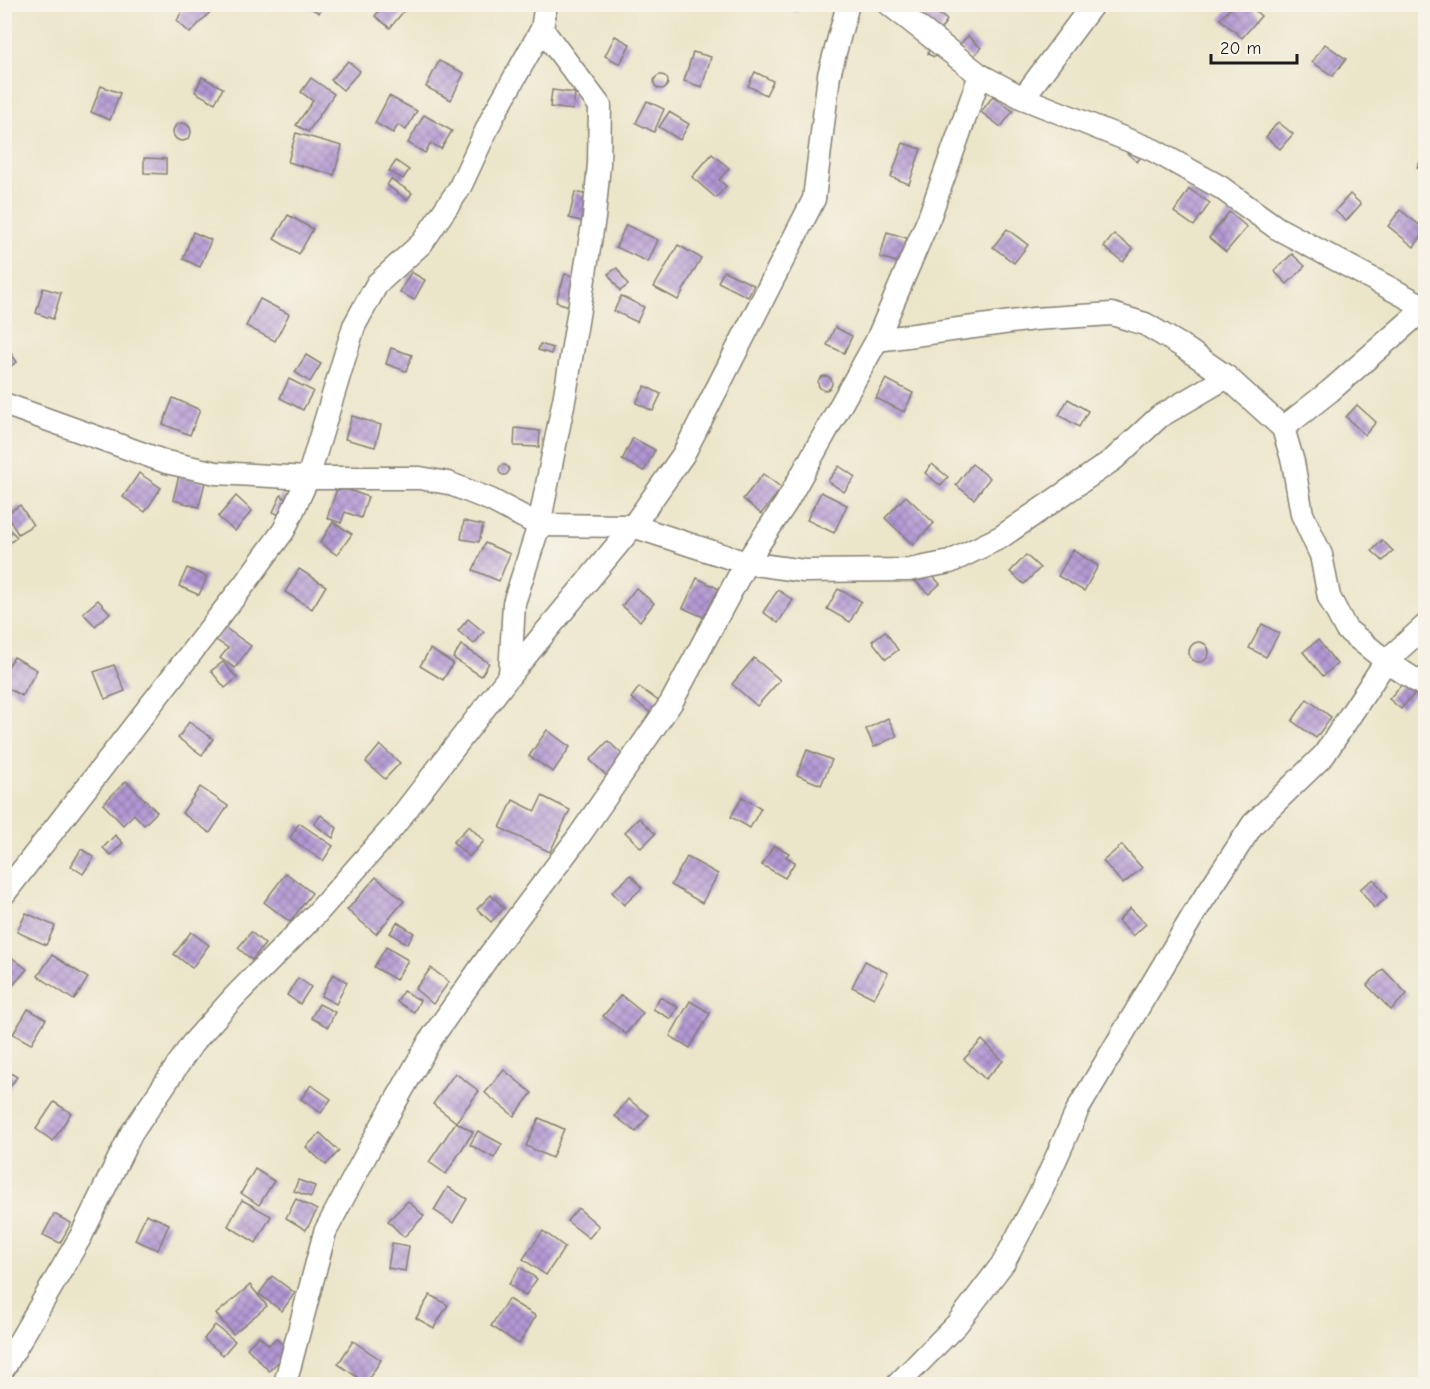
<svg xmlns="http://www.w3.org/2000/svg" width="1430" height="1389" font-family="'Comic Neue',sans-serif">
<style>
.building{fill:url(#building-cross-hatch)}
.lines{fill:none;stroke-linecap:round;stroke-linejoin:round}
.street-casing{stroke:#848072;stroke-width:25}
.street{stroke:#fff;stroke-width:22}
</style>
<defs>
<pattern id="building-cross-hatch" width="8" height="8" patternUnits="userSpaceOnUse" patternTransform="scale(1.5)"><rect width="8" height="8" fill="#b398d4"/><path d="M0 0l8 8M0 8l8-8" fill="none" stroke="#917bab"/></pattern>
</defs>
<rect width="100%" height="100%" fill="#f7f3e8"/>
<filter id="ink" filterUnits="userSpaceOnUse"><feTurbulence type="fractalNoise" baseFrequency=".0167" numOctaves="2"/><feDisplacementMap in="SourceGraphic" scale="12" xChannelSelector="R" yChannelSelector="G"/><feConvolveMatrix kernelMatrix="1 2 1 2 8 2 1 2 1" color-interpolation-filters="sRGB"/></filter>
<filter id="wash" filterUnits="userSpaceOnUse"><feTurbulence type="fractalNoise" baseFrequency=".008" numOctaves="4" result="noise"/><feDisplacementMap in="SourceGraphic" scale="24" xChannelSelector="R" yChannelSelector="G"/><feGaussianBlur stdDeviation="1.35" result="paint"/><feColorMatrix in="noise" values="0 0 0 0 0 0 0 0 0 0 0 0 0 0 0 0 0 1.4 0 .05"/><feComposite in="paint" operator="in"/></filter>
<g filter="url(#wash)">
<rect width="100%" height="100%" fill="#ebe5c9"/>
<g id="blocks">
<!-- building -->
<g class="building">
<polygon points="185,4 210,4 214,8 190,33 177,21"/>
<polygon points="304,4 324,4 319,13"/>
<polygon points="384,4 392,4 403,12 390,28 375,16"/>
<polygon points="777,4 799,4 797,12"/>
<polygon points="925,4 947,20 938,34 915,17"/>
<polygon points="1234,4 1248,4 1261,16 1242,38 1220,19"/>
<polygon points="615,36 630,44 620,64 605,56"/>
<polygon points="968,36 981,48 971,59 958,46"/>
<polygon points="1325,44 1346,59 1333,76 1312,62"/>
<polygon points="929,48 937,56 934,57 928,54"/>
<polygon points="693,52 711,57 702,87 684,81"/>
<polygon points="348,61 360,71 343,90 331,80"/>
<polygon points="439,61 464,73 451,100 426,87"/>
<polygon points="755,72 773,81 766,95 748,86"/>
<circle cx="661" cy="82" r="7"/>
<polygon points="202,77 223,88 215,103 195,92"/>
<polygon points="311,78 334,94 308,132 296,125 313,101 301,92"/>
<polygon points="101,86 120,93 110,120 91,112"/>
<polygon points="552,90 575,93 573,110 550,107"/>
<polygon points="389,96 417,111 406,130 398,125 393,133 375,123"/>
<polygon points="993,96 1013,111 1001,127 981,112"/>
<polygon points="647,101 664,109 654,132 636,123"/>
<polygon points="669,112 689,124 680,140 659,127"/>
<polygon points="424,115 452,131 441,149 431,143 425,153 408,143"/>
<polygon points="1278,122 1293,134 1280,149 1266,137"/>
<circle cx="182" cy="132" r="9"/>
<polygon points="296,133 342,146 334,175 288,162"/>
<polygon points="903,143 921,149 909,184 891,177"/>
<polygon points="1134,146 1143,154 1137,162 1127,153"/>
<polygon points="712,154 729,168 719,180 726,186 716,198 692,177"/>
<polygon points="1426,154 1426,172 1417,167"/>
<polygon points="144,158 166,159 166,174 144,173"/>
<polygon points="396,161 409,170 403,179 389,171"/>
<polygon points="391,179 412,193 407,200 387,185"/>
<polygon points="1189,189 1210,203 1194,226 1174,212"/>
<polygon points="575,192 595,197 589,223 569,218"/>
<polygon points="1350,194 1361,204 1346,221 1335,211"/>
<polygon points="1400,210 1426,230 1414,247 1388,226"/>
<polygon points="1229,212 1247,227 1226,252 1209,238"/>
<polygon points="288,215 313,229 299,254 274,239"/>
<polygon points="626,225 658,240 648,262 616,247"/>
<polygon points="1007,229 1028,245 1014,263 993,247"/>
<polygon points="193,232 211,240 200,267 183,259"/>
<polygon points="887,232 907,238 900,263 880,257"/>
<polygon points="1114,234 1133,249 1123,262 1104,247"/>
<polygon points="678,245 701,258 678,300 654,287"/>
<polygon points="1292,254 1305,266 1287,284 1274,271"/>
<polygon points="617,268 628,285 620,291 608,274"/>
<polygon points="724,271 754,285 748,297 718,282"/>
<polygon points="411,272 425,280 414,300 400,292"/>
<polygon points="565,274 581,278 573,307 556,302"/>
<polygon points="43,288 61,293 53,319 36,313"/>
<polygon points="621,296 644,307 637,322 614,311"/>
<polygon points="260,299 289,314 275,341 246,326"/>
<polygon points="835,327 852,336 844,353 827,345"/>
<polygon points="4,343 17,362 4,370"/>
<polygon points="540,344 553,348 551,354 538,350"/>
<polygon points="391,348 412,355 406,371 386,364"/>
<polygon points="306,355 321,364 310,382 295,372"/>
<circle cx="825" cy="383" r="7"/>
<polygon points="289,379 313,391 303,410 280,398"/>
<polygon points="886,379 913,393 904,412 876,398"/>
<polygon points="645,386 661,394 653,411 636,403"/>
<polygon points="173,398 200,410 190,435 163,424"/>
<polygon points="1068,399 1088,411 1079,427 1059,415"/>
<polygon points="1357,405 1376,422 1365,435 1346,417"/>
<polygon points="352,416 381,425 375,447 345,439"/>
<polygon points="515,428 540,431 539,447 514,446"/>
<polygon points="633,438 655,450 644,471 622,460"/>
<polygon points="932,464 948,477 941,486 925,473"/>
<polygon points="972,464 990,478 974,499 956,485"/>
<circle cx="504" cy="470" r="5"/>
<polygon points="839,466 855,477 844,492 828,481"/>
<polygon points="139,473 161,488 145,512 123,497"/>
<polygon points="763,474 782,488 761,514 743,499"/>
<polygon points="179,475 205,482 199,507 173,500"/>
<polygon points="338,486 368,497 361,518 345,512 341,523 327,518"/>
<polygon points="821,492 847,505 834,533 807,520"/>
<polygon points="281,495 290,504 284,517 273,512"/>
<polygon points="236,496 252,511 235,531 218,517"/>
<polygon points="906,496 934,523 913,545 885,518"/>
<polygon points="20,505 33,525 18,534 6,514"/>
<polygon points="464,521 483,525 479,542 461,539"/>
<polygon points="333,522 352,534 337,555 320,543"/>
<polygon points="4,524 17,537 4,548"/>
<polygon points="1382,540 1393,551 1383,561 1372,551"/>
<polygon points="485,543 510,554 499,581 473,570"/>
<polygon points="1073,550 1098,566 1084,591 1058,576"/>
<polygon points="1026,555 1040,568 1024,584 1010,572"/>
<polygon points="924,567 940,584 929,594 912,578"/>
<polygon points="187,568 207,577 199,595 179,586"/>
<polygon points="299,569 326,586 312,609 285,592"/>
<polygon points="697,578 719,589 706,618 683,608"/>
<polygon points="636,588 654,603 640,621 622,606"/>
<polygon points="838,589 861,601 850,622 827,609"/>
<polygon points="778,590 793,600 778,623 763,612"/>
<polygon points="98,600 110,613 95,626 83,613"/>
<polygon points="468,619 484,632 474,644 458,631"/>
<polygon points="1262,624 1279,633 1266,657 1249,648"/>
<polygon points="224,627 251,646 235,668 220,658 228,648 216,640"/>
<polygon points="885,631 898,650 886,659 872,641"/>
<polygon points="1318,640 1337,664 1323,676 1303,652"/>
<circle cx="1199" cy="652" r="10"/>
<polygon points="461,645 489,663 481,676 453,658"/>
<polygon points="430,649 453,663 443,680 420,666"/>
<polygon points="14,657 37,670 22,696 4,686 4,673"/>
<polygon points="754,658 780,680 757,706 732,684"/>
<polygon points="223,662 237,678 225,688 211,671"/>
<polygon points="114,665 125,691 105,699 94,672"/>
<polygon points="1404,682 1416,692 1401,709 1389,699"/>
<polygon points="639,687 664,705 655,716 631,698"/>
<polygon points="1307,699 1331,717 1316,738 1292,721"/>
<polygon points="888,718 897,736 874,747 866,729"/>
<polygon points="189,722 213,739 202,755 178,738"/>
<polygon points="547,730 570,747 553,772 529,756"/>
<polygon points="608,741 626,758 608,777 590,760"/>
<polygon points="380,745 400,763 385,779 366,762"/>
<polygon points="807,750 832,760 821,785 797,775"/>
<polygon points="126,781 157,812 144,825 134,814 123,825 103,804"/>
<polygon points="200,787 228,806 210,833 182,813"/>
<polygon points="542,796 570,810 550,852 500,828 513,800 535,811"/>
<polygon points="742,797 761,808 750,828 731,817"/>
<polygon points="321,815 337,828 333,838 314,824"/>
<polygon points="639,818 655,834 641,848 625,832"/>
<polygon points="299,823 333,846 323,861 290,838"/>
<polygon points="469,826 484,841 469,857 453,842"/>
<polygon points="115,835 123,843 111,855 103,848"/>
<polygon points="774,845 789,853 786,857 795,862 785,878 762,865"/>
<polygon points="1122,845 1142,868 1123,884 1103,861"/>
<polygon points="81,849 94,857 83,874 71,866"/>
<polygon points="687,857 718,874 702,903 671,885"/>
<polygon points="286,873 312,893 290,922 264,902"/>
<polygon points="631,875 642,888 624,905 612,892"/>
<polygon points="376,877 404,901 376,934 347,910"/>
<polygon points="1374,879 1387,898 1374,908 1360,889"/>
<polygon points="491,895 504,908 491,922 477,909"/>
<polygon points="1130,908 1146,924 1133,936 1118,921"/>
<polygon points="26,913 55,926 46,945 17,932"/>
<polygon points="397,922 414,933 407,944 390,933"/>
<polygon points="191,932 209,945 192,968 174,954"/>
<polygon points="251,932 265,944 252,960 238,948"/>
<polygon points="386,947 408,960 396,980 374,967"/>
<polygon points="6,953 27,969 9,990 4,986"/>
<polygon points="52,955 88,978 74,1000 38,976"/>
<polygon points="865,961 888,973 874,998 852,987"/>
<polygon points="431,968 449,982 433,1004 415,989"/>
<polygon points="1383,969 1407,994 1391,1010 1367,985"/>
<polygon points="333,974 347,982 336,1004 321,996"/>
<polygon points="298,978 311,987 300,1004 287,995"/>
<polygon points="403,991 420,1000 414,1012 397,1002"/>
<polygon points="621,995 643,1013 626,1034 603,1016"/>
<polygon points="660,997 678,1007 671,1019 653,1009"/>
<polygon points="690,1001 710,1013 690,1048 670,1036"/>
<polygon points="319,1004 335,1012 328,1027 311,1018"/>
<polygon points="28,1009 46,1019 31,1044 13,1034"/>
<polygon points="982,1040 1003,1061 985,1079 964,1059"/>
<polygon points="4,1069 17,1077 7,1091 4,1089"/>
<polygon points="504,1070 532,1093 514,1116 485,1093"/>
<polygon points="455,1073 479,1091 456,1122 433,1104"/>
<polygon points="311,1085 331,1099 321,1113 301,1099"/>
<polygon points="628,1099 649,1115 636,1132 615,1116"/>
<polygon points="54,1102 71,1113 53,1141 36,1129"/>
<polygon points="539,1118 564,1129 552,1158 526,1146"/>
<polygon points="456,1122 473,1132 446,1174 429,1162"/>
<polygon points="478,1131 502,1144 494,1158 470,1145"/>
<polygon points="320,1133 339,1151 326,1165 306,1147"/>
<polygon points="255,1169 274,1181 259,1205 241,1193"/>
<polygon points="298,1180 315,1186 311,1197 294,1191"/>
<polygon points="448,1187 467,1199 453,1223 434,1210"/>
<polygon points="296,1199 317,1210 306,1230 286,1218"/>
<polygon points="242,1200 271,1216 256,1243 228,1226"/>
<polygon points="408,1201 424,1216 404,1237 388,1221"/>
<polygon points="578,1208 599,1226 589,1238 567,1221"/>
<polygon points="54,1214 71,1223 60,1243 43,1235"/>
<polygon points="146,1214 169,1224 158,1250 135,1240"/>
<polygon points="543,1231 565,1247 546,1275 523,1259"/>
<polygon points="392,1243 409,1246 405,1271 388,1268"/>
<polygon points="520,1267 537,1279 525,1296 509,1284"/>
<polygon points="272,1276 295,1293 282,1311 259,1294"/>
<polygon points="250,1285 267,1306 233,1334 216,1314"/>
<polygon points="430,1295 448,1305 434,1328 416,1318"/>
<polygon points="508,1299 536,1316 519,1344 491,1326"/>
<polygon points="215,1325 235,1341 223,1355 204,1339"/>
<polygon points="259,1336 269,1345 276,1338 289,1351 269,1371 247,1348"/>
<polygon points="353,1341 381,1360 366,1383 338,1364"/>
</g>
</g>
</g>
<g filter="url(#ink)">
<use href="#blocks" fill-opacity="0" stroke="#848072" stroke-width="1.5"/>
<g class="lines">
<!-- street casing -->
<g class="street-casing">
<g id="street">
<polyline points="889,4 980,75 1023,98 1153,150 1220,187 1277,228 1425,307"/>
<polyline points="1023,98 1093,4"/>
<polyline points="877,340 1034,319 1112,314 1145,324 1182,346 1227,377 1283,428 1293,462 1302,514 1321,555 1329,597 1346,629 1386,661 1426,687"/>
<polyline points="4,404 166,462 216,473 308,478 420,478 448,483 491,500 539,525 633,526 746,563 804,571 909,570 950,562 1001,537 1114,459 1159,417 1227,377"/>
<polyline points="1283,428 1330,391 1426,307"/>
<polyline points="510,675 514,603 539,525 565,395 594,218 599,164 600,106 542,29 546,4"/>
<polyline points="4,894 246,582 284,530 308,478 354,326 377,284 422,243 459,189 493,116 542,29"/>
<polyline points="4,1368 81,1236 131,1134 192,1044 235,996 317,913 393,827 510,675 633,526 683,455 814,199 829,75 848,4"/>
<polyline points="285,1384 325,1232 377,1134 431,1039 491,953 579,836 671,703 746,563 786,503 877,340 929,218 980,75"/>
<polyline points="898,1384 957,1324 1004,1262 1041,1192 1078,1109 1195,912 1253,824 1324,755 1386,661 1426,625"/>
</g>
</g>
<!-- street -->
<use href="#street" class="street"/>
</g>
</g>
<!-- margin -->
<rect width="1430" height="1389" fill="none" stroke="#f7f3e8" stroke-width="24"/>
<!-- scale -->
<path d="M1211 54v9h86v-9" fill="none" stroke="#1c1c1c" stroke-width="3"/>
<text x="1220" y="54" font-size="18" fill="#1c1c1c" stroke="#f7f3e8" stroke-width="4.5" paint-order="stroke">20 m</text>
</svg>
